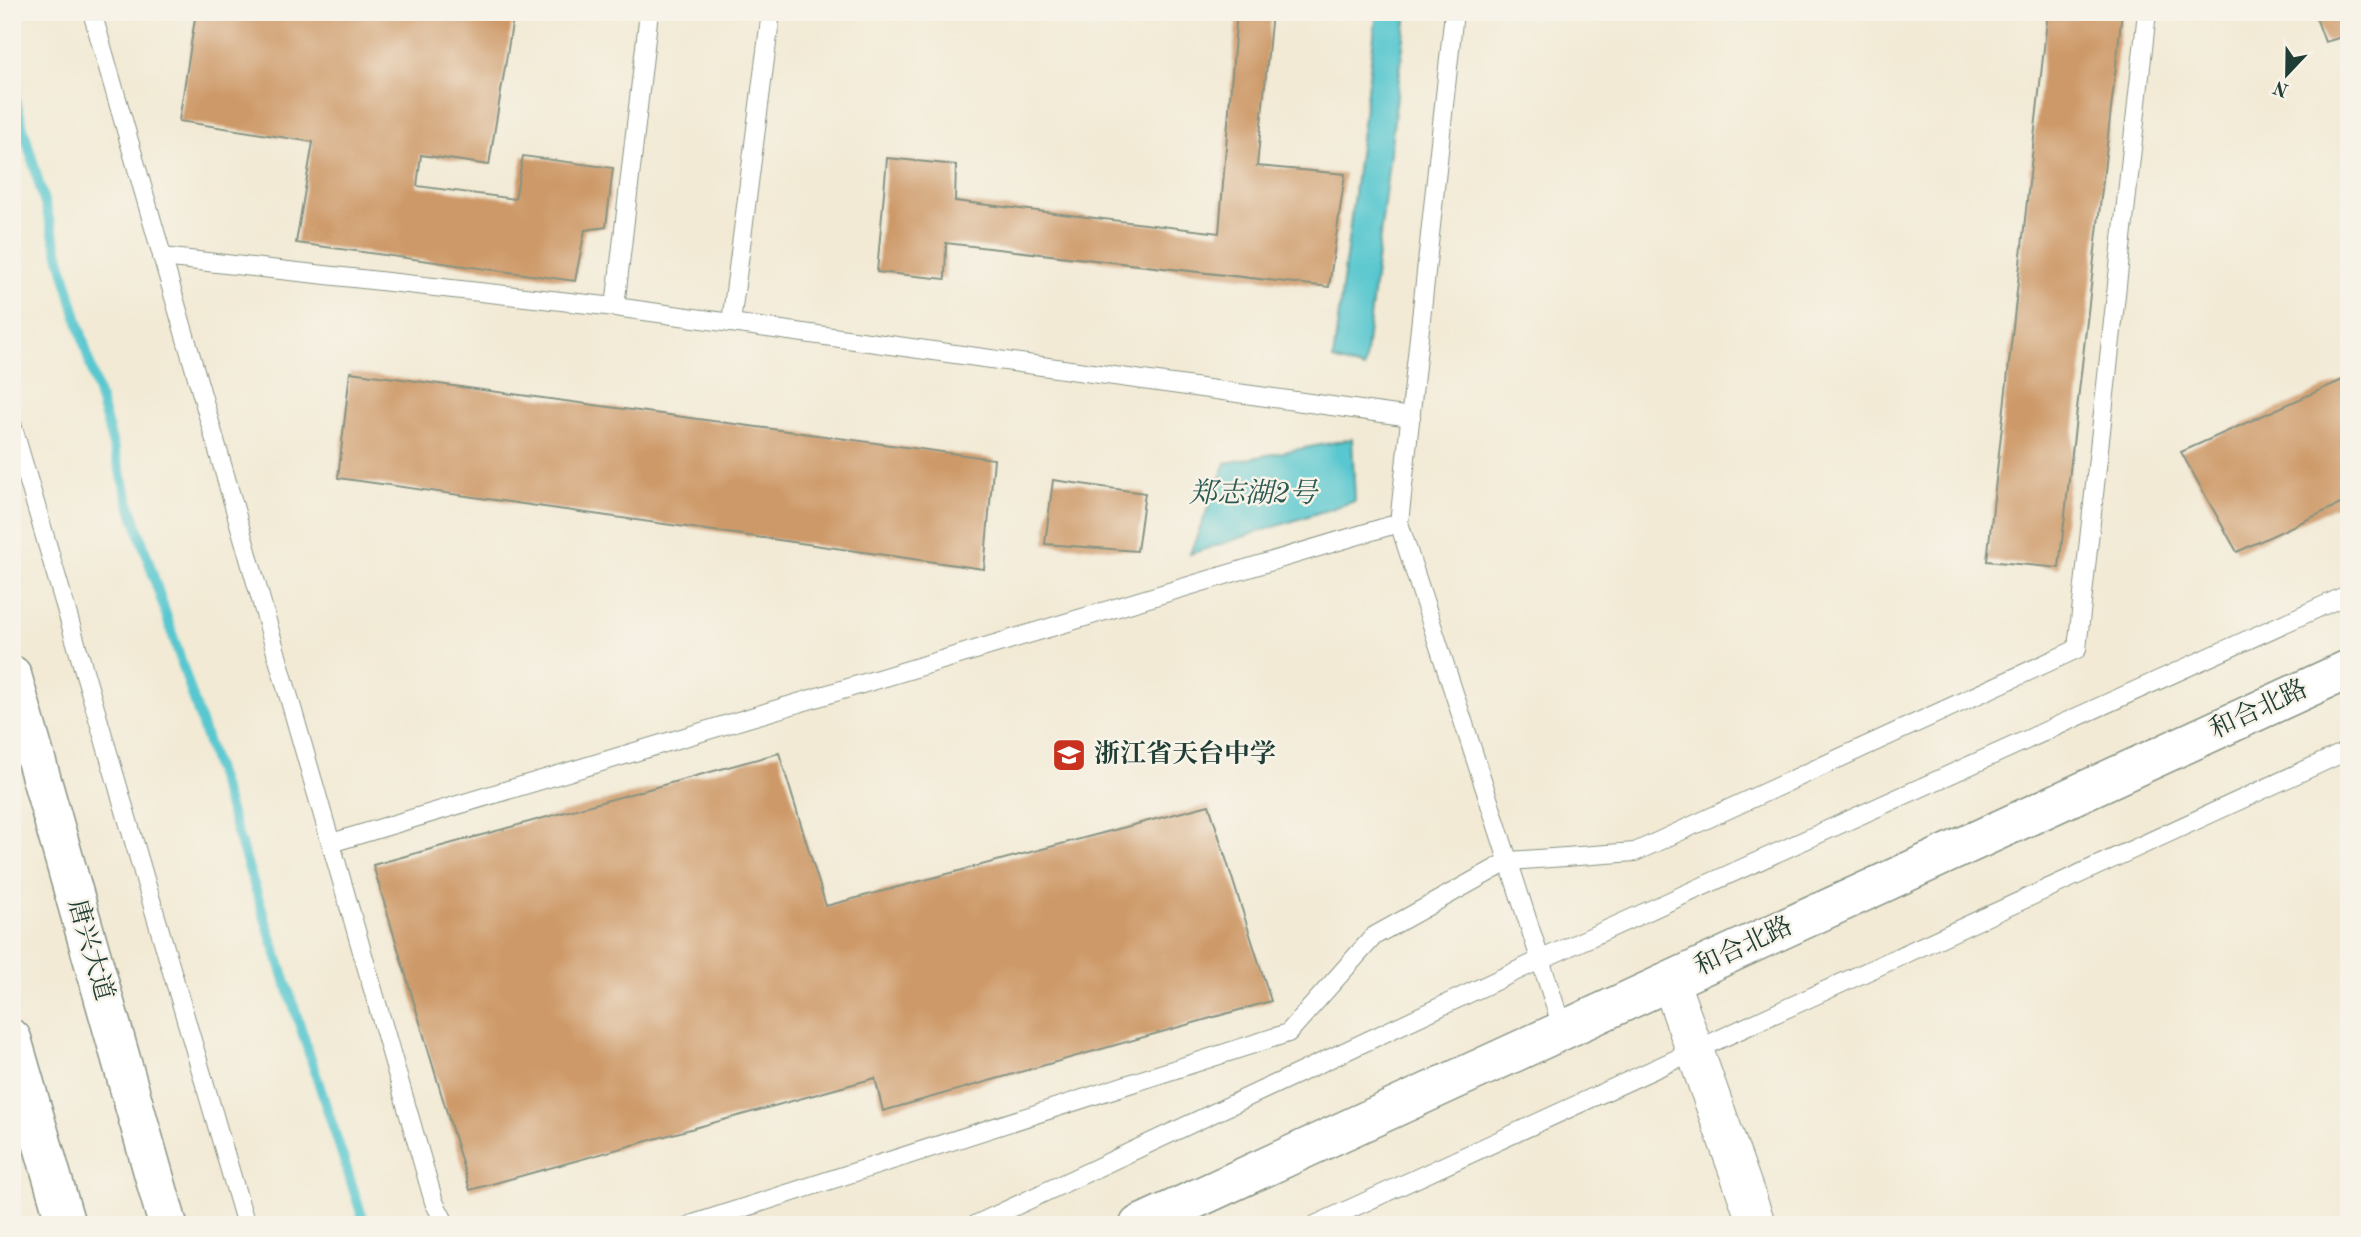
<svg xmlns="http://www.w3.org/2000/svg" width="2361" height="1237" font-family="'Old Standard TT','Noto Serif SC',serif">
<style>
.water{fill:#59c7cf;stroke:#3c8282;stroke-width:2}
.lines{fill:none;stroke-linecap:round;stroke-linejoin:round}
.stream{stroke:#59c7cf;stroke-width:10}
.building{fill:#cd9968}
.lane-casing{stroke:#889484;stroke-width:20}
.street-casing{stroke:#889484;stroke-width:39}
.secondary-casing{stroke:#889484;stroke-width:41}
.lane{stroke:#fff;stroke-width:18}
.street{stroke:#fff;stroke-width:37}
.secondary{stroke:#fff;stroke-width:38}
.labels{text-anchor:middle;dominant-baseline:central;stroke-width:5;stroke-linejoin:round;paint-order:stroke}
.street-label{font-size:26px;fill:#1f3d34;stroke:#f7f3e8}
.poi-label{font-size:26px;font-weight:bold;fill:#1f3d34;stroke:#f7f3e8;text-anchor:start}
.water-label{font-size:28px;font-style:italic;fill:#2b5953;stroke:#f7f3e8}
</style>
<rect width="100%" height="100%" fill="#f7f3e8"/>
<filter id="ink" filterUnits="userSpaceOnUse"><feTurbulence type="fractalNoise" baseFrequency=".0143" numOctaves="2"/><feDisplacementMap in="SourceGraphic" scale="14" xChannelSelector="R" yChannelSelector="G"/><feConvolveMatrix kernelMatrix="1 2 1 2 8 2 1 2 1" color-interpolation-filters="sRGB"/></filter>
<filter id="wash" filterUnits="userSpaceOnUse"><feTurbulence type="fractalNoise" baseFrequency=".00686" numOctaves="4" result="noise"/><feDisplacementMap in="SourceGraphic" scale="28" xChannelSelector="R" yChannelSelector="G"/><feGaussianBlur stdDeviation="1.57" result="paint"/><feColorMatrix in="noise" values="0 0 0 0 0 0 0 0 0 0 0 0 0 0 0 0 0 1.4 0 .05"/><feComposite in="paint" operator="in"/></filter>
<g filter="url(#wash)">
<rect width="100%" height="100%" fill="#f2ead5"/>
<!-- water -->
<g class="water">
<polygon points="1377,12 1407,12 1364,369 1333,360"/>
<polygon points="1352,439 1355,501 1190,554 1226,463"/>
</g>
<g class="lines">
<!-- stream -->
<polyline class="stream" points="12,88 127,495 365,1225"/>
</g>
<g id="blocks">
<!-- building -->
<g class="building">
<polygon points="196,12 514,12 489,165 421,155 417,186 515,199 523,156 613,168 606,227 585,230 575,281 296,243 313,142 179,121"/>
<polygon points="1237,12 1272,12 1257,166 1345,174 1329,287 946,243 945,279 877,272 887,158 956,165 955,201 1219,233"/>
<polygon points="2048,12 2122,12 2059,568 1987,561"/>
<polygon points="2314,12 2349,12 2349,35 2325,42"/>
<polygon points="350,372 994,459 984,569 338,478"/>
<polygon points="2349,377 2349,500 2237,552 2181,452"/>
<polygon points="1053,480 1145,493 1137,551 1045,544"/>
<polygon points="779,753 826,906 1209,805 1271,1001 883,1111 875,1078 470,1190 373,865"/>
</g>
</g>
</g>
<g filter="url(#ink)">
<use href="#blocks" fill-opacity="0" stroke="#889484" stroke-width="2"/>
<g class="lines">
<!-- lane casing -->
<g class="lane-casing">
<g id="lane">
<polyline points="92,12 434,1202 446,1225"/>
<polyline points="1454,12 1399,523 1563,1030"/>
<polyline points="162,257 615,307 1411,417"/>
<polyline points="615,307 649,12"/>
<polyline points="731,323 771,12"/>
<polyline points="12,424 246,1225"/>
<polyline points="331,843 1399,523"/>
<polyline points="690,1225 1288,1033 1374,936 1509,861 1635,852 2077,649 2147,12"/>
<polyline points="975,1225 1542,959 2349,594"/>
<polyline points="1315,1225 2349,750"/>
</g>
</g>
<!-- street casing -->
<g class="street-casing">
<polyline id="street" points="1670,981 1757,1225"/>
</g>
<!-- secondary casing -->
<g class="secondary-casing">
<g id="secondary">
<polyline points="12,675 168,1225"/>
<polyline points="12,1039 66,1225"/>
<polyline points="1139,1225 2349,669"/>
</g>
</g>
<!-- lane -->
<use href="#lane" class="lane"/>
<!-- street -->
<use href="#street" class="street"/>
<!-- secondary -->
<use href="#secondary" class="secondary"/>
</g>
</g>
<!-- icons -->
<defs>
<g id="school-square" transform="scale(1.75)"><rect x="-9" y="-9" width="18" height="18" rx="4" fill="#c8321e" stroke="#f7f3e8"/><path d="M0-5L7-2L0 1L-7-2ZM-4 1L0 2.5L4 1V4Q0 6-4 4Z" fill="#fff"/></g>
</defs>
<g fill-rule="evenodd">
<use href="#school-square" x="1069" y="755"/>
</g>
<g class="labels">
<!-- street labels -->
<g class="street-label">
<text transform="translate(2259 710) rotate(-25)">和合北路</text>
<text transform="translate(1744 947) rotate(-25)">和合北路</text>
<text transform="translate(90 950) rotate(74)">唐兴大道</text>
</g>
<!-- poi labels -->
<g class="poi-label">
<text x="1094" y="755">浙江省天台中学</text>
</g>
<!-- water labels -->
<g class="water-label">
<text x="1253" y="495">郑志湖2号</text>
</g>
</g>
<!-- margin -->
<rect width="2361" height="1237" fill="none" stroke="#f7f3e8" stroke-width="42"/>
<!-- north arrow -->
<g transform="translate(2287 74) rotate(202)" stroke="#f7f3e8" stroke-width="5" paint-order="stroke">
<path d="M0-5L12 26L0 18L-12 26Z" fill="#1f3d34"/>
<text y="-10" font-size="19" font-weight="bold" text-anchor="middle" fill="#1f3d34">N</text>
</g>
</svg>
